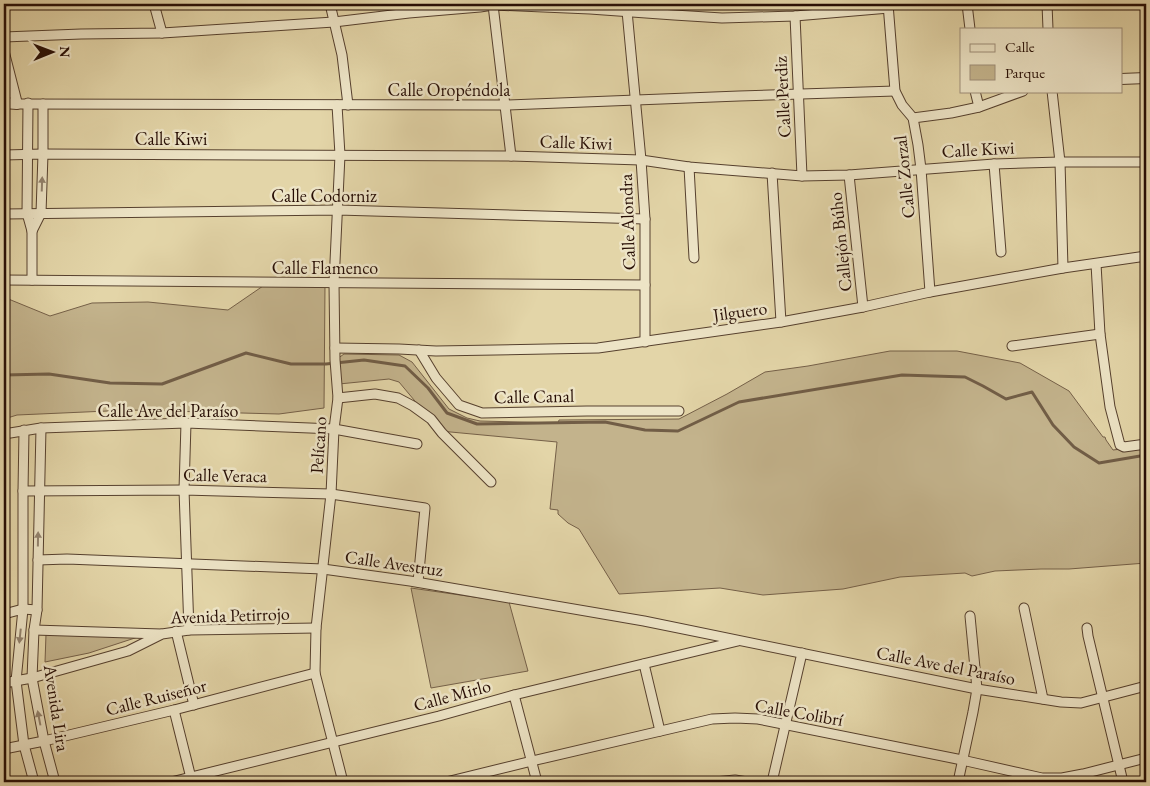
<svg xmlns="http://www.w3.org/2000/svg" width="1150" height="786" font-family="'EB Garamond',serif">
<style>
.green{fill:#c3b38c;stroke:#756048}
.lines{fill:none;stroke-linecap:round;stroke-linejoin:round}
.stream{stroke:#715d46;stroke-width:3}
.minor-casing{stroke:#56402e;stroke-width:11}
.tertiary-casing{stroke:#56402e;stroke-width:12}
.minor{stroke:#ede4c6;stroke-width:9}
.tertiary{stroke:#ede4c6;stroke-width:10}
.oneway{fill:#94846f}
.labels{text-anchor:middle;dominant-baseline:central;stroke-width:5;stroke-linejoin:round;paint-order:stroke}
.street-label{font-size:18px;fill:#270e05;stroke:#ede4c6}
</style>
<rect width="100%" height="100%" fill="#e3d5a8"/>
<filter id="stains"><feTurbulence type="fractalNoise" baseFrequency=".004" numOctaves="4"/><feColorMatrix values="0 0 0 0 .2 0 0 0 0 .09 0 0 0 0 .02 0 0 0 .5 -.17"/></filter>
<radialGradient id="worn" r=".72"><stop offset=".6" stop-color="#630" stop-opacity="0"/><stop offset="1" stop-color="#630" stop-opacity=".3"/></radialGradient>
<!-- green -->
<g class="green">
<polygon points="325,285 324,408 279,414 130,410 17,415 4,419 4,298 6,298 50,316 92,303 148,302 228,310 263,286"/>
<polygon points="890,351 957,351 1020,363 1069,391 1103,437 1105,437 1106,440 1113,450 1146,446 1146,563 1069,569 1041,569 995,571 972,576 965,573 900,577 843,589 763,595 720,588 619,594 579,529 568,523 558,514 558,510 550,509 557,442 440,431 399,382 389,379 339,384 337,359 344,354 399,355 412,362 449,409 467,418 480,421 558,423 559,420 679,419 727,394 765,372 808,366"/>
<polygon points="411,588 509,602 528,671 431,688"/>
<polygon points="46,634 141,636 89,653 45,662"/>
</g>
<g class="lines">
<!-- stream -->
<polyline class="stream" points="4,375 49,374 110,383 162,384 246,353 291,364 326,364 364,360 405,366 428,388 447,413 477,424 605,422 645,430 678,431 739,402 902,375 965,377 983,386 1006,399 1032,392 1053,425 1074,447 1099,463 1146,455"/>
<!-- minor casing -->
<g class="minor-casing">
<g id="minor">
<polyline points="154,4 162,33"/>
<polyline points="330,4 342,55 348,105"/>
<polyline points="888,4 895,91 902,105 913,118 918,145 921,169 930,292"/>
<polyline points="967,4 970,29"/>
<polyline points="1047,4 1048,29"/>
<polyline points="493,5 511,156"/>
<polyline points="627,11 641,160 645,219 645,342"/>
<polyline points="795,16 802,176"/>
<polyline points="4,37 81,34 162,33 334,22 409,13 480,7 493,5 590,9 674,15 722,18 795,16 889,8"/>
<polyline points="975,91 979,107"/>
<polyline points="1052,91 1060,162 1063,268"/>
<polyline points="28,103 27,213 32,231 32,280"/>
<polyline points="17,104 505,105 739,96 895,91"/>
<polyline points="337,105 340,155 334,283 335,360 338,398 334,429 331,494 316,628 315,673 343,782"/>
<polyline points="913,118 951,113 979,107 1023,91"/>
<polyline points="4,155 43,154 511,156 641,160 689,167 802,176 849,175 994,164 1060,162 1146,162"/>
<polyline points="994,164 1001,252"/>
<polyline points="689,167 694,258"/>
<polyline points="772,173 781,322"/>
<polyline points="849,175 863,307"/>
<polyline points="4,214 338,210 645,219"/>
<polyline points="32,231 41,213 43,154 43,104"/>
<polyline points="1096,264 1100,334 1110,407 1120,445 1124,447 1146,444"/>
<polyline points="4,280 645,285"/>
<polyline points="1012,346 1100,334"/>
<polyline points="335,348 399,349 436,351 598,348 781,322 863,307 930,292 1063,268 1146,256"/>
<polyline points="419,350 436,378 459,405 482,413 587,411 679,411"/>
<polyline points="338,398 375,394 398,398 413,406 431,419 442,433 491,482"/>
<polyline points="186,423 184,490 189,630"/>
<polyline points="41,428 37,610 34,630 32,678 44,741 55,782"/>
<polyline points="24,430 23,491 23,609 16,681 24,745 34,782"/>
<polyline points="4,434 41,428 186,423 334,429 417,444"/>
<polyline points="23,491 184,490 331,494 425,508 418,582"/>
<polyline points="38,560 67,559 323,569 410,581 644,621 977,689 1061,702 1081,703 1146,686"/>
<polyline points="1024,608 1043,699"/>
<polyline points="4,614 23,609 37,610"/>
<polyline points="1087,628 1088,636 1123,782"/>
<polyline points="34,630 161,634"/>
<polyline points="176,631 194,705"/>
<polyline points="644,664 660,731"/>
<polyline points="4,683 32,678 128,651 162,634 189,630 316,628"/>
<polyline points="514,695 537,782"/>
<polyline points="174,710 192,782"/>
<polyline points="4,749 44,741 174,710 315,673"/>
<polyline points="171,782 439,716 514,695 738,641"/>
<polyline points="446,782 532,761 712,719 735,718 758,719 962,760 1042,778 1062,778 1083,774 1146,758"/>
<polyline points="715,782 735,780 747,782"/>
<polyline points="772,782 802,653"/>
<polyline points="958,782 973,712 977,689 970,616"/>
</g>
</g>
<!-- tertiary casing -->
<g class="tertiary-casing">
<g id="tertiary">
<polyline points="4,53 17,104 4,103"/>
<polyline points="1121,79 1146,78"/>
</g>
</g>
<!-- minor -->
<use href="#minor" class="minor"/>
<!-- tertiary -->
<use href="#tertiary" class="tertiary"/>
</g>
<!-- one-way arrows -->
<defs><path id="oneway-solid" d="M-6-.8H1V-3.2L6.5 0L1 3.2V.8H-6Z" transform="scale(1.25)"/></defs>
<g class="oneway">
<use href="#oneway-solid" transform="translate(42 184) rotate(-88)"/>
<use href="#oneway-solid" transform="translate(38 539) rotate(-89)"/>
<use href="#oneway-solid" transform="translate(20 636) rotate(96)"/>
<use href="#oneway-solid" transform="translate(39 718) rotate(-101)"/>
</g>
<g class="labels">
<!-- street labels -->
<g class="street-label">
<text x="449" y="89">Calle Oropéndola</text>
<text transform="translate(782 97) rotate(-93)">Calle Perdiz</text>
<text x="171" y="138">Calle Kiwi</text>
<text transform="translate(576 142) rotate(2)">Calle Kiwi</text>
<text transform="translate(978 149) rotate(-3)">Calle Kiwi</text>
<text transform="translate(904 177) rotate(-96)">Calle Zorzal</text>
<text x="324" y="195">Calle Codorniz</text>
<text transform="translate(627 222) rotate(-92)">Calle Alondra</text>
<text transform="translate(840 242) rotate(-96)">Callejón Búho</text>
<text x="325" y="267">Calle Flamenco</text>
<text transform="translate(740 311) rotate(-8)">Jilguero</text>
<text transform="translate(534 396) rotate(-1)">Calle Canal</text>
<text x="168" y="410">Calle Ave del Paraíso</text>
<text transform="translate(318 445) rotate(-86)">Pelícano</text>
<text transform="translate(225 475) rotate(1)">Calle Veraca</text>
<text transform="translate(394 563) rotate(8)">Calle Avestruz</text>
<text transform="translate(230 615) rotate(-2)">Avenida Petirrojo</text>
<text transform="translate(946 665) rotate(11)">Calle Ave del Paraíso</text>
<text transform="translate(452 695) rotate(-15)">Calle Mirlo</text>
<text transform="translate(156 697) rotate(-14)">Calle Ruiseñor</text>
<text transform="translate(57 708) rotate(81)">Avenida Lira</text>
<text transform="translate(799 712) rotate(10)">Calle Colibrí</text>
</g>
</g>
<!-- margin -->
<rect width="1150" height="786" fill="none" stroke="#e3d5a8" stroke-width="20"/>
<rect x="5" y="5" width="1140" height="776" fill="none" stroke="#270e05" stroke-width="2.5"/>
<rect x="10" y="10" width="1130" height="766" fill="none" stroke="#270e05"/>
<!-- legend -->
<rect x="960" y="28" width="162" height="65" fill="#ede4c6" stroke="#9e8e79"/>
<rect x="970" y="44" width="25" height="8" fill="#ede4c6" stroke="#9e8e79"/>
<text x="1005" y="52" font-size="15" fill="#270e05">Calle</text>
<rect x="970" y="65" width="25" height="15" fill="#c3b38c" stroke="#9e8e79"/>
<text x="1005" y="78" font-size="15" fill="#270e05">Parque</text>
<!-- north arrow -->
<g transform="translate(52 52) rotate(89)" stroke="#ede4c6" stroke-width="4" paint-order="stroke">
<path d="M0-4L9 19L0 12L-9 19Z" fill="#270e05"/>
<text y="-8" font-size="14" font-weight="bold" text-anchor="middle" fill="#270e05">N</text>
</g>
<rect width="100%" height="100%" filter="url(#stains)"/>
<rect width="100%" height="100%" fill="url(#worn)"/>
</svg>
